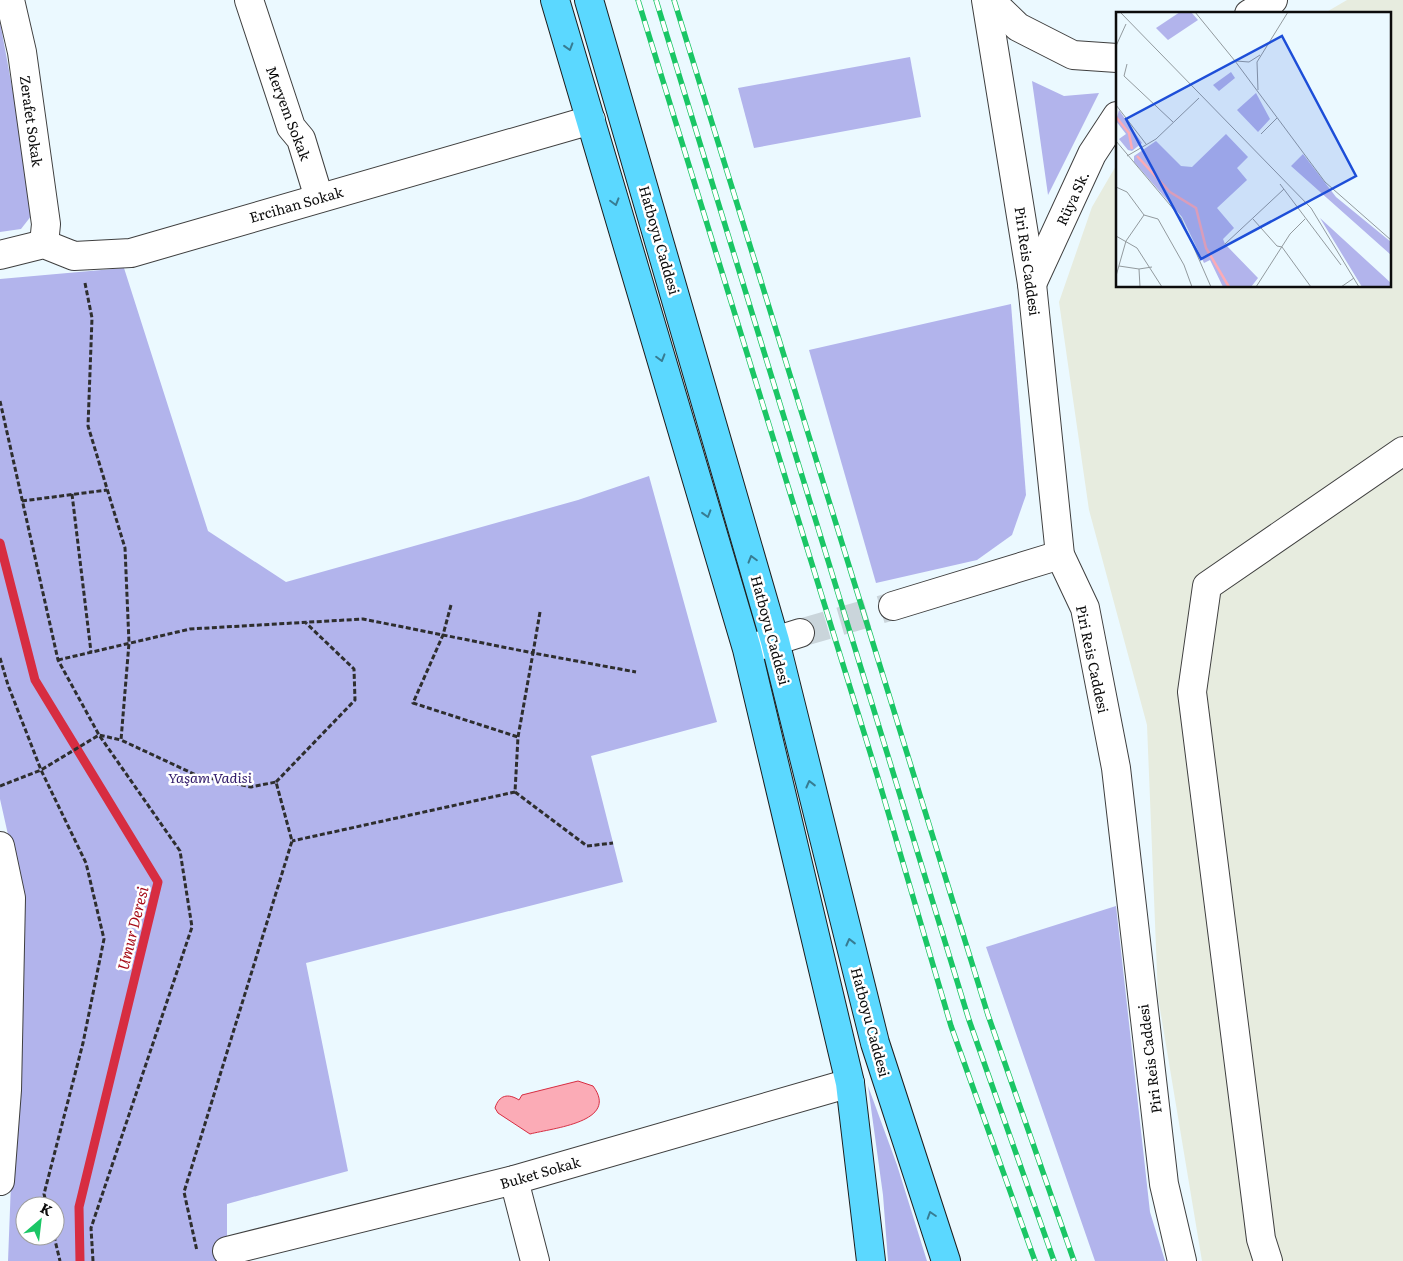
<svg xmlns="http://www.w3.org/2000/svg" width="1403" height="1261" font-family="Literata,serif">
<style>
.industrial{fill:#e7ecdf}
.green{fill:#b2b4ec;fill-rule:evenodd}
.water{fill:#fbabb6;stroke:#d72d41}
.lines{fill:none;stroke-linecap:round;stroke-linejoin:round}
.stream{stroke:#d72d41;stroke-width:9}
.minor-tunnel{stroke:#cad5db;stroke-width:28;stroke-dasharray:28 14;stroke-linecap:butt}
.minor-casing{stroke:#3f3f3f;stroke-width:30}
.major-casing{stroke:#1d1d1d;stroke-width:30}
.path{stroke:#2e2e2e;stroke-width:3;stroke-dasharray:5 2.5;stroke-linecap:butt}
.minor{stroke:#fff;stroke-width:28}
.major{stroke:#5bd8ff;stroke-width:28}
.rail-casing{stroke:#1ac665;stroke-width:5.5}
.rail{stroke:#fff;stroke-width:4;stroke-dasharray:11;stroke-linecap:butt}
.oneway{stroke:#377c92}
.labels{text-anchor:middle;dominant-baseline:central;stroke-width:5;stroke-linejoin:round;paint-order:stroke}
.street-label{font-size:14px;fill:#0c0c0c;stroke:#fff}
.park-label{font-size:14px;font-style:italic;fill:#2e1868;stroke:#fff}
.water-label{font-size:15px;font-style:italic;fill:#a60d19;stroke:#fff}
.inset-river{fill:none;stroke:#fbabb6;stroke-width:2.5}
.inset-road{fill:none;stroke:#929a9e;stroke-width:1}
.view{fill:#1d4ed8;fill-opacity:0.15;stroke:#1d4ed8;stroke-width:2.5}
.inset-edge{fill:none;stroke:#0c0c0c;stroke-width:2.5}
</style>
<rect width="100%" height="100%" fill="#ebf9ff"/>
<!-- industrial -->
<polygon class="industrial" points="1347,0 1403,0 1403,1261 1202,1261 1158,997 1147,725 1089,510 1059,302 1092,207 1117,164 1117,286 1389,286 1389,14 1323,14"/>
<!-- green -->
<g class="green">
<polygon points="0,22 35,211 21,229 0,232"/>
<polygon points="910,57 921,117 754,148 738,88"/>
<polygon points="1032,81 1064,96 1099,93 1048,195"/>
<path d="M124,268L208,531L286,582L578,500L649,476L717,722L591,756L623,882L306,963L348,1171L227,1204V1261H8L22,897L0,799V279ZM25,1206H55V1236H25Z"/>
<polygon points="1011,304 1026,495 1012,535 977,560 876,583 809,350"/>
<polygon points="1116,906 1150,1212 1165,1261 1095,1261 986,947"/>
<polygon points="868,1086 897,1165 927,1261 888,1261 883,1195"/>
</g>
<!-- water -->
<path class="water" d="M578,1081L593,1086C620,1122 553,1128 530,1134L498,1113L495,1108C499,1095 508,1093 519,1100L522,1095Z"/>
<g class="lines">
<!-- stream -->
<polyline class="stream" points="0,543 35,680 158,882 79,1207 80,1261"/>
<!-- minor-tunnel -->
<polyline class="minor-tunnel" points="800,633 893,606"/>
<!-- minor casing -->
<g class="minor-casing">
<g id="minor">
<polyline points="10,0 22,52 46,224 44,244"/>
<polyline points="249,0 291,127 301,139 319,198"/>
<polyline points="986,0 1032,284 1060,555 1085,608 1116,768 1164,1184 1182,1261"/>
<polyline points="990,0 1018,27 1073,55 1117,58"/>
<polyline points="1249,14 1273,0"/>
<polyline points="0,255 44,244 74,256 131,253 591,120"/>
<polyline points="1032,284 1092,154 1117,116"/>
<polyline points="893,606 1060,555"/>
<polyline points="752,648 800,633"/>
<polyline points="0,846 11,898 7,1090 0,1181"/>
<polyline points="514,1180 535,1261"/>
<polyline points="227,1251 514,1180 850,1083"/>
<polyline points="1268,1261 1261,1239 1192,692 1207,586 1403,451"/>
</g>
</g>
<!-- major casing -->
<g class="major-casing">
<g id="major">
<polyline points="555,0 747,649 850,1083 871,1261"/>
<polyline points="589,0 775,641 875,1043 946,1261"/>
</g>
</g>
<!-- path -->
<g class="path">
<polyline points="85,283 92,318 88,426 125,548 129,643 121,740 196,775 251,787 276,782 292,841 184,1192 197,1251"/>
<polyline points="0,401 58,660 99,735 180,851 192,927 91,1228 93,1261"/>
<polyline points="72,494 91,652"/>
<polyline points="22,501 107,490"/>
<polyline points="451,605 443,635 413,703 518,737"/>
<polyline points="540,612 533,653 636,672"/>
<polyline points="0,658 8,685 41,770 86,863 104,939 83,1043 44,1194 47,1206"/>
<polyline points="58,660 190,629 363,619 533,653 518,737 515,792 292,841"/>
<polyline points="276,782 355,700 354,669 306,623"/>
<polyline points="0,786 41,770 99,735 121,740"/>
<polyline points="515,792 587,846 613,843"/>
<polyline points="54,1236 60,1261"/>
</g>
<!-- minor -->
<use href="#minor" class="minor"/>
<!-- major -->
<use href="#major" class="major"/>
<!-- rail casing -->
<g class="rail-casing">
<g id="rail">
<polyline points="638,0 878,778 951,1026 1035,1261"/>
<polyline points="656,0 969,1020 1054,1261"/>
<polyline points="674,0 988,1015 1074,1261"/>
</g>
</g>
<!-- rail -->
<use href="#rail" class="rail"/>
</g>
<!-- one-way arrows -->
<defs><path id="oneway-chevron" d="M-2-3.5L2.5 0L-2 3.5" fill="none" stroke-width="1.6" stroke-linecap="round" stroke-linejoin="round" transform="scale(1.25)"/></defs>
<g class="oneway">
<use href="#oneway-chevron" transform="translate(569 47) rotate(73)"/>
<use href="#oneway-chevron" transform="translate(615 202) rotate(74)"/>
<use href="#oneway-chevron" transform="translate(661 358) rotate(74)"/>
<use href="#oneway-chevron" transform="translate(707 514) rotate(73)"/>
<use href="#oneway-chevron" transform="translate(752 559) rotate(-106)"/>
<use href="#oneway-chevron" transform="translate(810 784) rotate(-104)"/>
<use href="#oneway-chevron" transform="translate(850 942) rotate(-104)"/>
<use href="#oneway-chevron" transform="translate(931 1215) rotate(-108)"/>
</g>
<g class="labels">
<!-- street labels -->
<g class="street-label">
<text transform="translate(289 113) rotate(69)">Meryem Sokak</text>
<text transform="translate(32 121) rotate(82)">Zerafet Sokak</text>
<text transform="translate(1072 198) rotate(-65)">Rüya Sk.</text>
<text transform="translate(296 204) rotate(-16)">Ercihan Sokak</text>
<text transform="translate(660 240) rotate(74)">Hatboyu Caddesi</text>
<text transform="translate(1028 261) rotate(82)">Piri Reis Caddesi</text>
<text transform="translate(771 630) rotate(75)">Hatboyu Caddesi</text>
<text transform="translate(1093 659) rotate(78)">Piri Reis Caddesi</text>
<text transform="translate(871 1022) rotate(75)">Hatboyu Caddesi</text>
<text transform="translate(1149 1059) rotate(-97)">Piri Reis Caddesi</text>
<text transform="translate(540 1172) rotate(-16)">Buket Sokak</text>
</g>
<!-- park labels -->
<g class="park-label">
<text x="210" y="777">Yaşam Vadisi</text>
</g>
<!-- water labels -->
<g class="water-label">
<text transform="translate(132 928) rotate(-76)">Umur Deresi</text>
</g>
</g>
<!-- overview -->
<g transform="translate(1116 12)">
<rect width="275" height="275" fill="#ebf9ff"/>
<path d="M64,0H75L82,8L52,28L40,16ZM115,60L119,66L103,79L97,73ZM140,81L154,107L142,120L121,98ZM3,98L26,131L16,139L12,138L3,127L10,122L0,109ZM110,122L132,145L121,156L131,168L101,196L118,216L107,227L109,232L142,266L135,275H107L94,248L88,251L66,205L18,150V144L40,129L65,154L76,155ZM187,142L220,185L275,230V243L175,154ZM204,206L275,271V275H246Z" fill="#b2b4ec"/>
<path class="inset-river" d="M0,105L13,121L16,137M21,144L54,180L80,196L90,236L113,275"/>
<path class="inset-road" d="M4,0L195,196L243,275M79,0L119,49L209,170L275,228M0,34L10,12M120,49L133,50L144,43M11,52L8,64L57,110M142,78L141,50L172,0M0,93L30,132M145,122L161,106M0,129L65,206L95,275M11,144L40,127L83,86M164,172L225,253M0,175L11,180L28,203M28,203L42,207L68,253L76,275M137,207L161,234L166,235L195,275M0,224L21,236L46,275M109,232L168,177M3,254L23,257M0,264L10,229L28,203M24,275L23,257L36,255M140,275L174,222L189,207M225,275L238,266"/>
<path class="view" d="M166,24L240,164L85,247L10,107Z"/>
<rect width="275" height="275" class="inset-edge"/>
</g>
<!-- north arrow -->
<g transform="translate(40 1221) rotate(28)"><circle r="24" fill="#ffffff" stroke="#9e9e9e"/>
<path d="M0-4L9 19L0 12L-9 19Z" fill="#1ac665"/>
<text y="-8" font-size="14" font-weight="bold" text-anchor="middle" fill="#0c0c0c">K</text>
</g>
</svg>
